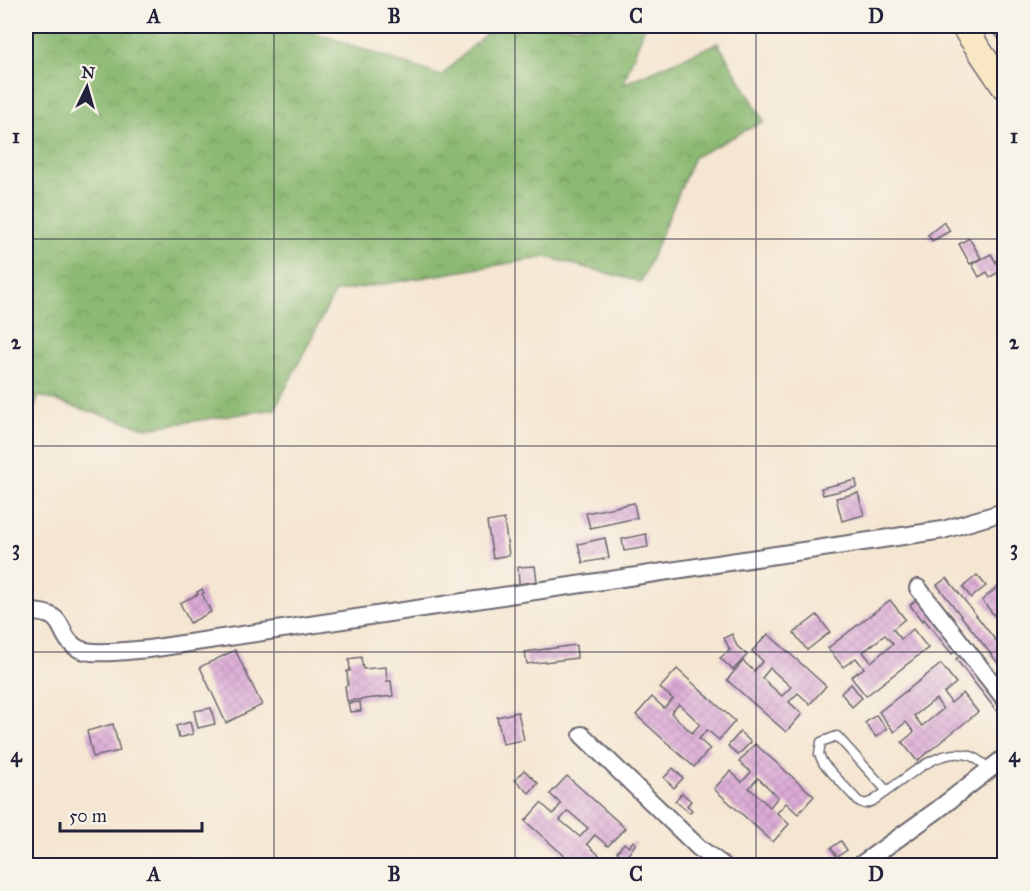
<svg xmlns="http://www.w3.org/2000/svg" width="1030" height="891" font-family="'IM FELL Great Primer',serif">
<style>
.forest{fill:url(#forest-crowns);stroke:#576e56;stroke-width:1.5}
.building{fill:url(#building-cross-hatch);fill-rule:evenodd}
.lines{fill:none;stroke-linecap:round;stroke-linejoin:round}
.service-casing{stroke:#6c6770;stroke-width:11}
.minor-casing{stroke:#6c6770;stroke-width:20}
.secondary-casing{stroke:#6c6770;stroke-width:27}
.service{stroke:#fff;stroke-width:8}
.minor{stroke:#fff;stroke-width:16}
.secondary{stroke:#f9e7c3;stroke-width:24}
.grid{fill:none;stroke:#22223b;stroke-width:1.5;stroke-opacity:0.55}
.neatline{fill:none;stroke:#22223b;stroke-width:2}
.grid-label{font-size:20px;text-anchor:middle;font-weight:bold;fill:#22223b}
</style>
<defs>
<pattern id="forest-crowns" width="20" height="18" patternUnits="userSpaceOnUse" patternTransform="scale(1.5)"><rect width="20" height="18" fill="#8cba72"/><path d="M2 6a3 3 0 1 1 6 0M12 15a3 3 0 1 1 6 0" fill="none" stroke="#72975f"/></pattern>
<pattern id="building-cross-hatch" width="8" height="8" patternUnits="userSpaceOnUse" patternTransform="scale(1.5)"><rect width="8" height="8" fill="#dcabd6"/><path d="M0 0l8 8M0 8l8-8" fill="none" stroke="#bc93b9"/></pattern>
</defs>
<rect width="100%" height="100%" fill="#f7f3e8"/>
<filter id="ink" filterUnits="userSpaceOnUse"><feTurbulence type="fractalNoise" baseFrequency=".0167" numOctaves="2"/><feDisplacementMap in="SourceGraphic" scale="12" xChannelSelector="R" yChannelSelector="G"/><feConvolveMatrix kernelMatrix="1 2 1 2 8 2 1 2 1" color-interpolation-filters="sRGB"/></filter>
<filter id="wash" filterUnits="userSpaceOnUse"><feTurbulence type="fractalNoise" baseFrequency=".008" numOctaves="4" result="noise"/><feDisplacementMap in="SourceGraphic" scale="24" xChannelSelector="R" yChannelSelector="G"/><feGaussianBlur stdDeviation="1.35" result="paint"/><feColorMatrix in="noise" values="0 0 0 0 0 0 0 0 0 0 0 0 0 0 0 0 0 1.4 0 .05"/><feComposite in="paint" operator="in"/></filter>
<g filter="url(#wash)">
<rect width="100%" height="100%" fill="#f5e6d1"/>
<!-- forest -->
<polygon class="forest" points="26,26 296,26 441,76 494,26 645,26 623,84 718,43 764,121 694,157 641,282 546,257 335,292 275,409 146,428 39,396 26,429"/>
<g id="blocks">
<!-- building -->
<g class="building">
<polygon points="989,26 1004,26 1004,41 1002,43"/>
<polygon points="944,222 950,231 932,241 928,235"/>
<polygon points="969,238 981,258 970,264 959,244"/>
<polygon points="991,254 1001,271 990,277 987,272 979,277 972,264"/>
<polygon points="856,480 857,487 823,495 821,488"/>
<polygon points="858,493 864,515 842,521 836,498"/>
<polygon points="634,503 637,518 590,528 586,513"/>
<polygon points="504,519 509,555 493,558 487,522"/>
<polygon points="646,534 648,547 624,551 622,539"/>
<polygon points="605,538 609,558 583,563 578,544"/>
<polygon points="535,566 537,581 519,584 518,567"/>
<polygon points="977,575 986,586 971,598 963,587"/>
<polygon points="947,578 1004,651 1004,671 937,585"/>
<polygon points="1001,584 1004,589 1004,628 982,600"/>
<polygon points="202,589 204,593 202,594 211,612 190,623 180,603 198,594 197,592"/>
<polygon points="922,595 962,646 952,654 924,619 922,621 910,605"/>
<path d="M890,600L905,619L893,629L901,639L913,629L928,648L866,696L851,677L864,668L856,658L843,667L828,648ZM885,635L893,644L871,662L863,652Z"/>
<polygon points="817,615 830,632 807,650 794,633"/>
<polygon points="732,634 737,646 747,655 733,670 720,658 730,650 724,638"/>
<path d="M768,634L826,686L810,704L798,693L789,702L802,714L786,732L727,680L743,661L754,671L763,661L752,651ZM770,668L791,687L782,696L762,678Z"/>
<polygon points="576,645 577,658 527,664 525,652"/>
<polygon points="235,650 262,705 226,723 200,667"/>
<polygon points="966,651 1004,700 1003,719 956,659"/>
<polygon points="361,657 363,669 386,667 387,681 391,681 393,696 347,701 345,686 348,685 347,671 350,671 349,659"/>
<path d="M941,664L956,683L944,693L951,703L963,693L978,712L917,761L902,742L914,732L906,722L894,732L879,712ZM936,699L943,709L922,726L914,716Z"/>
<path d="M677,669L735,721L719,740L707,730L699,739L710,749L694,767L636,715L652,697L664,708L673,699L660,688ZM679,704L700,724L692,733L671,713Z"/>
<polygon points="851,684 862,698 852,707 841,693"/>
<polygon points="360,702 361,711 350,712 348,703"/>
<polygon points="211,708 215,724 198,728 194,711"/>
<polygon points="518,712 524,740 503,744 497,717"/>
<polygon points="876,715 887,729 876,737 865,723"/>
<polygon points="190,722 193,734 179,738 176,726"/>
<polygon points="113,724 120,751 93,757 87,731"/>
<polygon points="740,732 751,742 738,755 728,746"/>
<path d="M755,744L814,796L798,814L786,803L777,813L789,824L773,842L714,789L730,771L742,782L751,772L739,762ZM758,778L778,797L770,807L749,788Z"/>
<polygon points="673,768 683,778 674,788 664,778"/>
<polygon points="524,770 538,783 529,793 515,780"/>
<path d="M567,776L625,828L608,846L595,835L587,844L599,855L590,866H576L525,821L541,803L553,814L561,804L550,794ZM568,811L588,828L580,837L560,820Z"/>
<polygon points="682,793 691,801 687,806 692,810 690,813 675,801"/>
<polygon points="633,841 636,843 625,859 617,852 624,843 629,847"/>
<polygon points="841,841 847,850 837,857 831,848"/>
</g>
</g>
</g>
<g filter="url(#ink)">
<use href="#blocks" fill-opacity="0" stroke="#6c6770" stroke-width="1.5"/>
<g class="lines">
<!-- service casing -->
<g class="service-casing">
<path id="service" d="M887,791L873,801L865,804L858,801L823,763L819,754L821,742L837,736L887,791C909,776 941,745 971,756C978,759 984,765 991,769"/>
</g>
<!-- minor casing -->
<g class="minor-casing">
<g id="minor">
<polyline points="918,588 1004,698"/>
<path d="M26,612C72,611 53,635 79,649C93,656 131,650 149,649L943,530L1004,512"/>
<polyline points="582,735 699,848 724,866"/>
<polyline points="859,866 936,811 1004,758"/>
</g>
</g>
<!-- secondary casing -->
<g class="secondary-casing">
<polyline id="secondary" points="963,26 1004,87"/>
</g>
<!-- service -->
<use href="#service" class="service"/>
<!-- minor -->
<use href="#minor" class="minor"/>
<!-- secondary -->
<use href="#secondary" class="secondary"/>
</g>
</g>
<!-- grid -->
<path class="grid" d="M274,26V866M515,26V866M756,26V866M26,239H1004M26,446H1004M26,652H1004"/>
<!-- margin -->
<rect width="1030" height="891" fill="none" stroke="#f7f3e8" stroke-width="66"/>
<!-- north arrow -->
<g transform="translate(87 87) rotate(5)" stroke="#f7f3e8" stroke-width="4.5" paint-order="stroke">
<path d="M0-4.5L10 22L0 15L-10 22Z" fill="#22223b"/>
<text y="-9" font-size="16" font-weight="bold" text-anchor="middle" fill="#22223b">N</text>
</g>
<!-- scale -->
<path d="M60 822v9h142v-9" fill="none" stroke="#22223b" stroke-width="3"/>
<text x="69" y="822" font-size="18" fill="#22223b" stroke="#f7f3e8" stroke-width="4.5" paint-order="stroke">50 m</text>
<rect x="33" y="33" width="964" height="825" class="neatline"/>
<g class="grid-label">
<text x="154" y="23">A</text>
<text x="394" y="23">B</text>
<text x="636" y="23">C</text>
<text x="876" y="23">D</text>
<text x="16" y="143">1</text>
<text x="1014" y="143">1</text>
<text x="16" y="349">2</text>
<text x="1014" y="349">2</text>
<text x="16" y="555">3</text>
<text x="1014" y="555">3</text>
<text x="16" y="762">4</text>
<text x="1014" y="762">4</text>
<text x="154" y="881">A</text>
<text x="394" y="881">B</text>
<text x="636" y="881">C</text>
<text x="876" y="881">D</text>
</g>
</svg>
